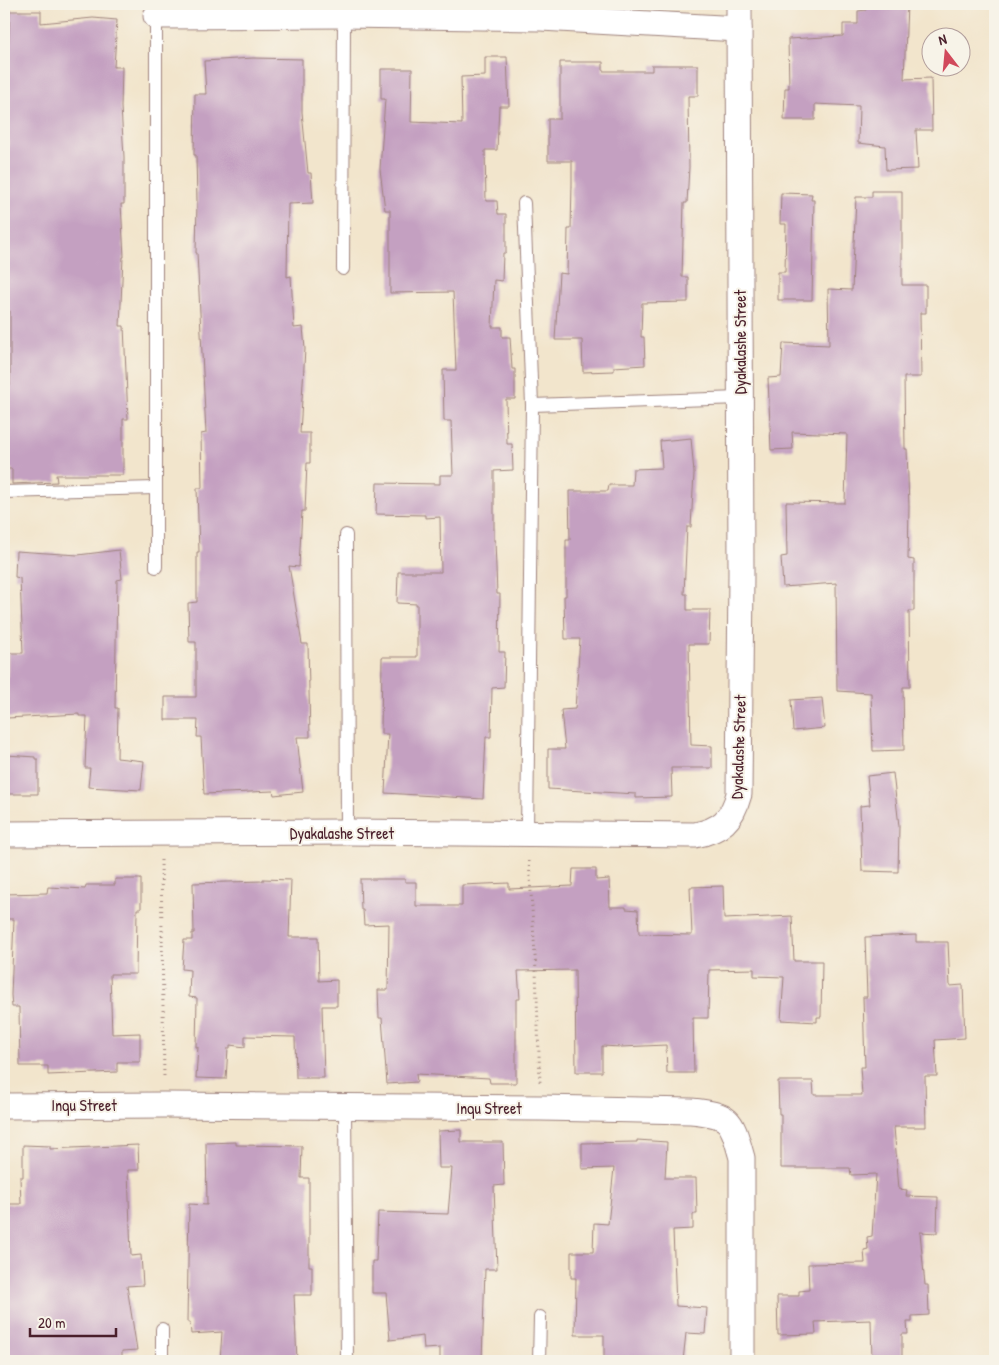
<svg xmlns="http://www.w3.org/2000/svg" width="999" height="1365" font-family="'Patrick Hand',sans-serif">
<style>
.building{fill:#c4a0c1}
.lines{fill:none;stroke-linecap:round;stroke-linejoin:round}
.service-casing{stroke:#9e827c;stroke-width:14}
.minor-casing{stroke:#9e827c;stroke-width:27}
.path{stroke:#9e827c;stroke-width:3;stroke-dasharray:1 4;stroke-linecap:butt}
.service{stroke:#fff;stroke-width:12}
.minor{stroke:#fff;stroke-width:25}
.labels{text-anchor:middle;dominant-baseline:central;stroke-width:4;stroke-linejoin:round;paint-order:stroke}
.street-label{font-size:16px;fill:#4a1f2b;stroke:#f7f3e8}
</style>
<rect width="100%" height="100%" fill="#f7f3e8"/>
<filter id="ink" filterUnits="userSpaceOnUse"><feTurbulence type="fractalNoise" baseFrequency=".02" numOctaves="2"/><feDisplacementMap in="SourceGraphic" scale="10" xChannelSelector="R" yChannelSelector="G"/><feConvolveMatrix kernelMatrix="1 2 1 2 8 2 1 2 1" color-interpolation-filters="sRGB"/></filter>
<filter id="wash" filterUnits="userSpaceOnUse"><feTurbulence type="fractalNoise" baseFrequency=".0096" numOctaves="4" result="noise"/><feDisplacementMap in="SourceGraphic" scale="20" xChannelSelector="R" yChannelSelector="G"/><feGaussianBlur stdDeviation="1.12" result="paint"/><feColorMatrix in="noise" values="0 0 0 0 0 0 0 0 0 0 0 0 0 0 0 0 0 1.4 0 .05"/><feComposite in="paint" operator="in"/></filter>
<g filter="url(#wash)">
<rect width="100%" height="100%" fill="#f2e5cc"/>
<g id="blocks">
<!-- building -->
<g class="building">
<polygon points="866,4 907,4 904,79 931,78 932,130 916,130 918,169 886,170 885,146 858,143 859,106 815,104 815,120 784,120 785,88 789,88 788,39 843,36 843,24 858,24 858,11 866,10"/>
<polygon points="10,11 41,11 41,23 93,18 117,20 114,67 122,67 121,107 124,157 124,204 121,204 124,257 123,257 120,326 124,326 128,419 123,419 123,475 56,475 57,482 12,484 12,469 4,469 4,438 7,438 7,385 10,385 10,311 4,311 4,223 6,223 5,174 8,173 8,102 6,101"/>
<polygon points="485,57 507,57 509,106 499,106 497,150 485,150 486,201 497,201 498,214 506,214 506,253 503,253 502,281 494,280 492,327 502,327 502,337 510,337 512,369 515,369 515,399 506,399 507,444 512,444 513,470 494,471 494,541 495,541 497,594 500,594 499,652 505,652 504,687 492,688 491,737 486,737 483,799 385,793 388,734 381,734 382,657 417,657 417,604 397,603 398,572 441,572 440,517 425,518 425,515 376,514 377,483 440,484 440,475 453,475 451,421 444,421 443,370 456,370 453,292 390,293 390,210 385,210 380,169 385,99 381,99 381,69 412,69 411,122 462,124 461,77 485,76"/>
<polygon points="253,58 302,59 302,112 308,173 311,173 313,203 288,204 287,277 291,276 294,328 303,327 305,349 300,433 310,433 310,463 307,463 305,511 302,511 299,567 289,566 302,644 308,644 310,737 297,737 303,792 274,795 273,791 204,794 201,737 197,737 198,720 165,720 165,697 196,697 196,642 189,642 188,603 197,602 197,552 199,552 197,488 202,488 201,434 206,433 197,253 196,253 197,202 196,155 194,155 195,94 206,94 204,61"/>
<polygon points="560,62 603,62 603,71 652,71 652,65 698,65 698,96 688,96 689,167 687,203 684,203 682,277 688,277 688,302 642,303 641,337 644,337 645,365 614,367 614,371 583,372 582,340 555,340 559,273 567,274 568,229 571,229 572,184 572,161 548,161 548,119 560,119"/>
<polygon points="872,191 902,191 902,285 926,285 926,313 920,313 921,377 904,377 905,449 907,449 909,506 908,559 914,560 914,611 909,611 910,687 903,687 904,750 873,751 871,693 837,691 836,583 783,587 781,557 787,556 786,502 845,503 847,434 792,432 793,449 771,450 768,378 781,377 783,343 829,345 828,289 852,290 856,197 872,197"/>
<polygon points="781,193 812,194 811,200 814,200 812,300 778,300 778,272 785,272 786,224 780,224"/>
<polygon points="691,438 694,473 691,527 687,527 684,594 687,594 687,610 710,610 709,644 689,644 691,745 712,746 712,768 671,768 672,797 636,798 636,794 548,789 548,749 565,749 561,710 575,709 580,639 565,639 564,596 566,596 566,540 570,540 569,491 608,491 609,485 632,485 633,469 662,468 660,441"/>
<polygon points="119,550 122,579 117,580 115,708 118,708 117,758 144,761 141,790 88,787 90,768 85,768 87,716 79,716 79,714 7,718 8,653 23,653 20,578 15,577 16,551 78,555"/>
<polygon points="822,698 825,728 793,731 791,700"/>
<polygon points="7,755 35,757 35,759 38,759 38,794 7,794"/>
<polygon points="893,773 899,826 898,872 862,871 860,806 870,805 867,776"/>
<polygon points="573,869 596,869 596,880 609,879 610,907 626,907 626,909 638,910 639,934 692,935 690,887 723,886 724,919 792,916 794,961 822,961 821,1017 817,1017 817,1022 781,1020 784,977 754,976 754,969 709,970 708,1018 693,1018 694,1073 667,1073 666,1045 621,1047 602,1046 602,1072 576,1072 575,970 518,971 520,999 516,999 516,1083 490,1083 489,1078 416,1074 417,1082 387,1084 382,1018 379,1018 378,990 388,990 389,924 364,925 363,910 361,910 360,879 405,879 405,882 416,882 416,906 462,906 462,885 509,883 509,889 572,886"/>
<polygon points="115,879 141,879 141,909 137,909 136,974 110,974 112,1034 140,1033 140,1062 117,1062 117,1072 48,1075 48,1066 20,1066 19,1007 12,1007 11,995 14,919 4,919 4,894 47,893 48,887 85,889 86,885 115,885"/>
<polygon points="263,879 291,880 289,937 318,937 319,981 337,980 337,1006 322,1006 324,1078 296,1078 295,1037 245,1036 245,1047 230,1045 230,1048 228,1048 226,1079 196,1078 198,1047 196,1047 197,998 189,997 190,970 182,969 184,940 192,940 192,933 194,933 193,883 263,881"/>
<polygon points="916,935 916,942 948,942 950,986 963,985 965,1038 935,1040 937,1076 925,1076 926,1127 894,1127 899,1189 907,1190 906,1196 938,1197 937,1233 920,1232 925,1285 928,1285 929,1315 912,1316 912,1322 907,1322 908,1334 902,1334 902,1361 872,1361 871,1320 815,1322 816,1334 778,1335 777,1296 799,1296 799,1291 809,1290 808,1264 865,1263 864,1250 868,1249 867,1237 872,1236 876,1174 851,1175 850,1168 781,1168 781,1114 779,1114 778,1081 813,1081 814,1095 862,1095 860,1067 865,1067 863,997 867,997 865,937"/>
<polygon points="461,1130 461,1142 503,1142 504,1185 494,1186 497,1269 485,1269 482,1361 440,1361 440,1348 424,1349 423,1336 390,1340 386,1293 372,1293 372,1261 376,1261 378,1212 448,1214 452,1168 439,1168 438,1131"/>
<polygon points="637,1140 667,1142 665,1178 696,1178 697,1214 693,1214 693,1229 673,1230 676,1306 707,1308 705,1334 686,1333 683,1361 604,1361 604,1335 575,1335 576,1278 571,1278 571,1252 593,1252 594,1223 608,1224 614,1168 582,1169 582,1143 637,1142"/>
<polygon points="236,1142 236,1145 302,1146 301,1178 309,1178 309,1266 312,1266 312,1295 294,1295 297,1361 220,1361 222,1332 191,1334 190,1322 187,1322 189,1204 207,1205 206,1143"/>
<polygon points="23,1145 50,1146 50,1149 138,1145 139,1170 128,1170 131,1256 141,1255 143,1285 127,1286 137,1350 122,1351 122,1361 5,1361 4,1314 7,1314 4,1278 4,1204 21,1204 20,1177 23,1177"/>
</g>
</g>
</g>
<g filter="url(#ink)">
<use href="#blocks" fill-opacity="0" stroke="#9e827c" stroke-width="1"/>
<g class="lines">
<!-- service casing -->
<g class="service-casing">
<g id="service">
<polyline points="524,203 532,405 527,834"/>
<polyline points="343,269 344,15"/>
<polyline points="532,405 740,398"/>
<polyline points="4,492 156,488"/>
<polyline points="346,535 347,832"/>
<polyline points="156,567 156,16"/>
<polyline points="345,1107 347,1361"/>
<polyline points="162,1361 162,1329"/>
<polyline points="539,1361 540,1317"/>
</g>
</g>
<!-- minor casing -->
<g class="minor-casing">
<g id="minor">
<polyline points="156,16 344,15 541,18 739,29"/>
<path d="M4,834L347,832L695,835C721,830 732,820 739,794L741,573L739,4"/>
<path d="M4,1106L164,1105L541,1108L691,1111C732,1115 731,1119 742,1158V1361"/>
</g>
</g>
<!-- path -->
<g class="path">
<polyline points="161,860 164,1079"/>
<polyline points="529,861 536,971 540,1082"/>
</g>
<!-- service -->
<use href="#service" class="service"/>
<!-- minor -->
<use href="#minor" class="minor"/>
</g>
</g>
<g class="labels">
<!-- street labels -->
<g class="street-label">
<text transform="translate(740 342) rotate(-90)">Dyakalashe Street</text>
<text transform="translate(738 747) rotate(-88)">Dyakalashe Street</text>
<text x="342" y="833">Dyakalashe Street</text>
<text x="84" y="1105">Inqu Street</text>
<text x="489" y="1108">Inqu Street</text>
</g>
</g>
<!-- margin -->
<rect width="999" height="1365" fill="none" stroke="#f7f3e8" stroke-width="20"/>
<!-- north arrow -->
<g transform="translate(946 52) rotate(344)"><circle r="24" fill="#f7f3e8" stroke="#b29e9c"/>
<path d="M0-4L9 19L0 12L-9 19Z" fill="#d1495b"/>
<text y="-8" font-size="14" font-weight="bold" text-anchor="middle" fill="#4a1f2b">N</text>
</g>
<!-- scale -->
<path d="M30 1328v8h86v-8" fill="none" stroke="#4a1f2b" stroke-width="2.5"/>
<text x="38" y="1328" font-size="15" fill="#4a1f2b" stroke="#f7f3e8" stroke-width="4" paint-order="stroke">20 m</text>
</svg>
